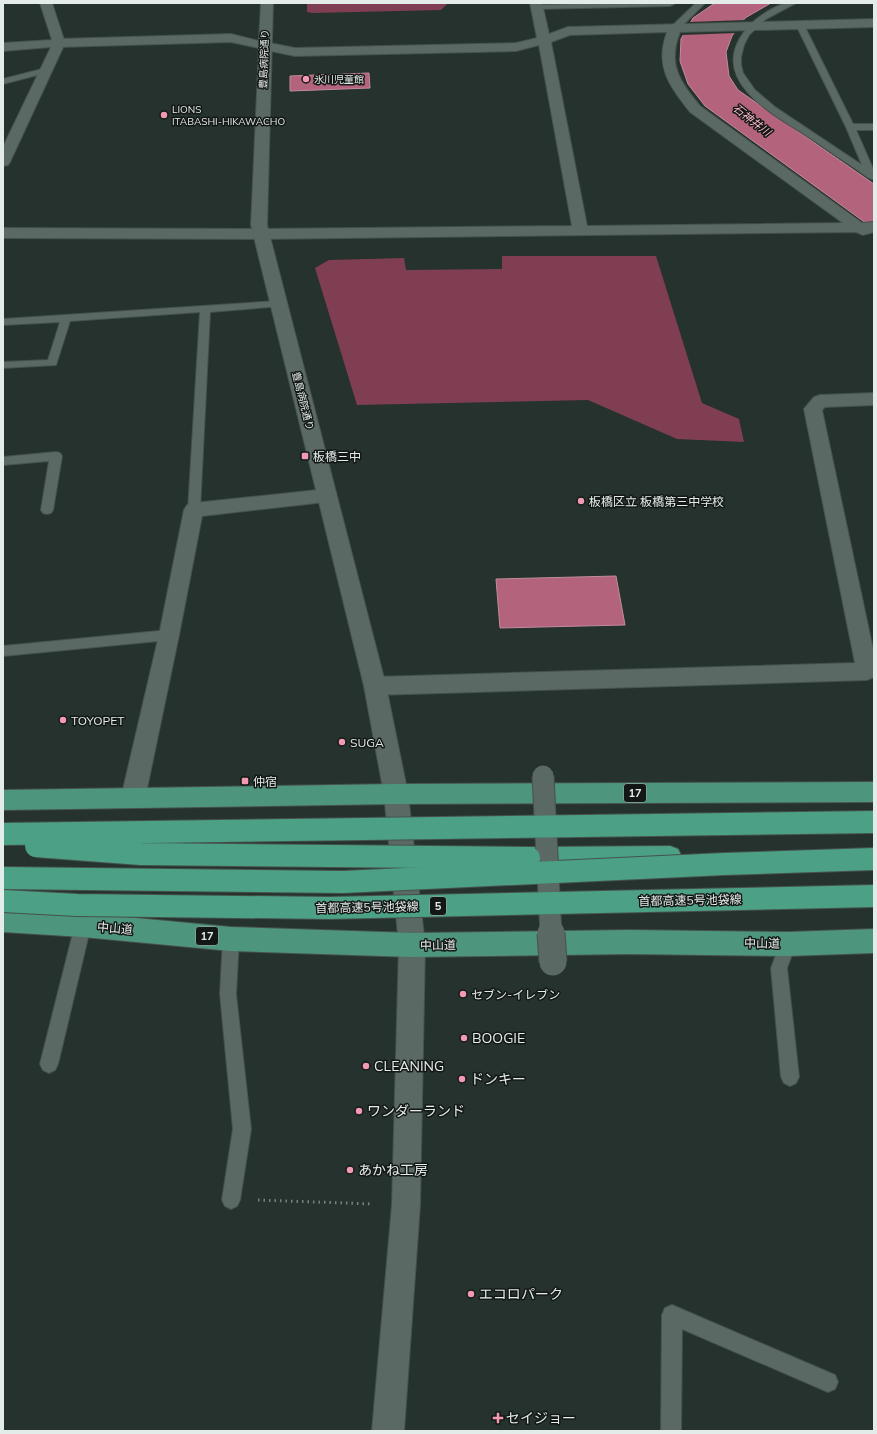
<svg xmlns="http://www.w3.org/2000/svg" width="877" height="1434" font-family="Mulish,'Noto Sans JP',sans-serif">
<style>
.green{fill:#803e52}
.water{fill:#b3637b;stroke:#c28c9c}
.pier{fill:#25322d}
.lines{fill:none;stroke-linecap:round;stroke-linejoin:round}
.service-casing{stroke:#46514c;stroke-width:2}
.minor-casing{stroke:#46514c;stroke-width:2}
.tertiary-casing{stroke:#46514c;stroke-width:2}
.trunk-casing{stroke:#46514c;stroke-width:2}
.motorway-casing{stroke:#46514c;stroke-width:2}
.path{stroke:#78837f;stroke-width:3;stroke-dasharray:1.5 4;stroke-linecap:butt}
.service{fill:#5a6963;fill-rule:evenodd}
.minor{fill:#5a6963;fill-rule:evenodd}
.tertiary{fill:#5a6963;fill-rule:evenodd}
.trunk{fill:#4e957e;fill-rule:evenodd}
.motorway{fill:#4ba085;fill-rule:evenodd}
.pedestrian-bridge-far1-casing{stroke:#46514c;stroke-width:23;stroke-linecap:butt}
.pedestrian-bridge-casing{stroke:#46514c;stroke-width:29;stroke-linecap:butt}
.motorway-bridge-casing{stroke:#46514c;stroke-width:24;stroke-linecap:butt}
.pedestrian-bridge-far1{stroke:#5a6963;stroke-width:21}
.pedestrian-bridge{stroke:#5a6963;stroke-width:27}
.motorway-bridge{stroke:#4ba085;stroke-width:22}
.poi-dot{fill:#f19ab2;stroke:#131816;stroke-width:1.5}
.labels{text-anchor:middle;dominant-baseline:central;stroke-width:3;stroke-linejoin:round;paint-order:stroke}
.far-street-label{font-size:10px;fill:#e4ece9;stroke:#131816}
.far-poi-label{font-size:10px;fill:#e4ece9;stroke:#131816;text-anchor:start}
.far-water-label{font-size:11px;font-style:italic;fill:#fcb8ca;stroke:#131816}
.shield{fill:#131816;stroke:#a5acaa;stroke-width:1}
.shield-label{font-size:11px;font-weight:bold;fill:#e4ece9}
.poi-label{font-size:12px;fill:#e4ece9;stroke:#131816;text-anchor:start}
.street-label{font-size:12px;fill:#e4ece9;stroke:#131816}
.near-poi-label{font-size:14px;fill:#e4ece9;stroke:#131816;text-anchor:start}
</style>
<rect width="100%" height="100%" fill="#25322d"/>
<!-- green -->
<g class="green">
<polygon points="307,3 447,3 447,4 441,10 313,13 307,12"/>
<polygon points="502,256 656,256 702,403 739,419 744,442 677,439 588,400 357,405 315,268 329,260 404,258 406,270 502,269"/>
</g>
<!-- water -->
<g class="water">
<polygon points="715,3 771,3 745,18 732,36 726,52 729,76 738,90 874,184 874,229 705,106 688,84 680,61 681,39 693,18"/>
<polygon points="369,73 370,88 290,91 290,76"/>
<polygon points="616,576 625,625 500,628 496,579"/>
</g>
<!-- pier -->
<polygon class="pier" points="746,20 737,33 681,35 689,22"/>
<g class="lines">
<!-- service casing -->
<g class="service-casing">
<g id="service">
<polygon points="613,3 674,4 670,6 537,9 533,7 537,5"/>
<polygon points="696,3 705,3 678,30 672,30 672,26"/>
<path d="M785,3H796L766,19L749,35L744,45L741,57V65L743,73L755,90L775,107L862,165L846,127L796,25L800,23H803L853,124H874V130H856L874,171V180C867,178 862,173 856,169C841,159 827,150 813,140C781,118 712,86 740,38C750,21 767,10 785,3Z"/>
<polygon points="46,68 50,70 49,72 3,84 3,79"/>
<polygon points="278,301 283,304 282,306 210,312 200,510 198,513 194,514 190,513 188,510 200,312 70,321 56,365 3,368 3,362 48,360 60,322 3,325 3,319"/>
<polygon points="56,452 60,453 62,456 53,510 51,513 47,514 43,513 41,510 49,461 3,465 3,457"/>
<polygon points="169,630 174,631 176,635 174,639 169,640 3,656 3,646"/>
<polygon points="83,918 89,920 91,925 58,1064 55,1070 49,1073 43,1070 40,1064 75,925 77,920"/>
<polygon points="231,931 237,934 239,939 236,994 251,1129 240,1200 237,1206 231,1209 225,1206 222,1200 233,1129 220,994 223,939 225,934"/>
<polygon points="788,936 794,939 796,944 787,968 799,1077 796,1083 790,1086 784,1083 781,1077 771,968 782,939"/>
<polygon points="672,1305 835,1375 838,1382 835,1389 828,1392 682,1329 681,1431 661,1431 662,1315 665,1308"/>
</g>
</g>
<!-- minor casing -->
<g class="minor-casing">
<g id="minor">
<polygon points="40,3 52,3 65,43 10,162 8,165 3,166 3,147 51,47 3,51 3,43 52,40"/>
<path d="M530,3H542L549,34L568,27L874,19V27L680,32C667,65 680,81 700,106L862,223L874,222V232L863,235L856,232L261,239L3,238V228L261,229L572,226L539,45L516,51L295,56L261,49L259,46L261,43L265,42L295,48L516,43L537,38ZM667,32C654,67 670,86 690,112L843,223L587,226L551,42L570,35Z"/>
<polygon points="874,393 874,405 825,407 822,410 874,654 874,677 867,680 375,695 367,692 364,686 367,680 375,677 855,663 804,409 814,397 820,395"/>
<polygon points="327,489 334,491 336,496 334,501 202,516 179,635 145,798 141,805 133,808 125,805 121,798 159,635 184,510 187,505 194,503"/>
<polygon points="412,933 421,937 425,945 420,1205 404,1431 372,1431 392,1205 399,945 403,937"/>
</g>
</g>
<!-- tertiary casing -->
<g class="tertiary-casing">
<polygon id="tertiary" points="261,3 273,3 267,225 386,686 408,794 425,945 421,953 412,957 403,953 399,945 384,794 364,686 251,225 259,48 231,42 59,47 55,46 53,43 55,40 59,39 231,34 259,41"/>
</g>
<!-- trunk casing -->
<g class="trunk-casing">
<g id="trunk">
<polygon points="874,782 874,802 396,804 3,810 3,790 396,784"/>
<polygon points="3,908 83,913 231,927 412,933 629,930 788,932 874,929 874,953 788,956 629,954 412,957 231,951 83,937 3,932"/>
</g>
</g>
<!-- motorway casing -->
<g class="motorway-casing">
<polygon id="motorway" points="670,846 678,849 682,857 678,865 670,868 529,869 521,866 517,858 521,850 529,847"/>
</g>
<!-- path -->
<polyline class="path" points="258,1200 373,1204"/>
<!-- service -->
<use href="#service" class="service"/>
<!-- minor -->
<use href="#minor" class="minor"/>
<!-- tertiary -->
<use href="#tertiary" class="tertiary"/>
<!-- trunk -->
<use href="#trunk" class="trunk"/>
<!-- motorway -->
<use href="#motorway" class="motorway"/>
<!-- pedestrian-bridge-far1 casing -->
<g class="pedestrian-bridge-far1-casing">
<polyline id="pedestrian-bridge-far1" points="543,776 551,934"/>
</g>
<!-- pedestrian-bridge casing -->
<g class="pedestrian-bridge-casing">
<polyline id="pedestrian-bridge" points="551,933 553,962"/>
</g>
<!-- motorway-bridge casing -->
<g class="motorway-bridge-casing">
<g id="motorway-bridge">
<polyline points="3,834 874,822"/>
<polyline points="36,846 141,854 529,858"/>
<polyline points="3,878 343,882 724,864 874,859"/>
<polyline points="3,901 77,905 329,908 874,896"/>
</g>
</g>
<!-- pedestrian-bridge-far1 -->
<use href="#pedestrian-bridge-far1" class="pedestrian-bridge-far1"/>
<!-- pedestrian-bridge -->
<use href="#pedestrian-bridge" class="pedestrian-bridge"/>
<!-- motorway-bridge -->
<use href="#motorway-bridge" class="motorway-bridge"/>
</g>
<!-- markers -->
<g class="poi-dot">
<circle cx="306" cy="79" r="4"/>
<circle cx="164" cy="115" r="4"/>
<rect x="301" y="452" width="8" height="8" rx="2"/>
<circle cx="581" cy="501" r="4"/>
<circle cx="63" cy="720" r="4"/>
<circle cx="342" cy="742" r="4"/>
<rect x="241" y="777" width="8" height="8" rx="2"/>
<circle cx="463" cy="994" r="4"/>
<circle cx="464" cy="1038" r="4"/>
<circle cx="366" cy="1066" r="4"/>
<circle cx="462" cy="1079" r="4"/>
<circle cx="359" cy="1111" r="4"/>
<circle cx="350" cy="1170" r="4"/>
<circle cx="471" cy="1294" r="4"/>
<path d="M496 1412h4v4h4v4h-4v4h-4v-4h-4v-4h4z"/>
</g>
<g class="labels">
<!-- far-street labels -->
<g class="far-street-label">
<text transform="translate(264 59) rotate(-88)">豊島病院通り</text>
<text transform="translate(303 401) rotate(76)">豊島病院通り</text>
</g>
<!-- far-poi labels -->
<g class="far-poi-label">
<text x="314" y="79">氷川児童館</text>
<text x="172" y="109">LIONS<tspan x="172" dy="12">ITABASHI-HIKAWACHO</tspan></text>
</g>
<!-- far-water labels -->
<g class="far-water-label">
<text transform="translate(752 120) rotate(38)">石神井川</text>
</g>
<!-- shield labels -->
<g class="shield">
<rect x="624" y="784" width="22" height="18" rx="3"/>
<rect x="430" y="897" width="16" height="18" rx="3"/>
<rect x="196" y="927" width="22" height="18" rx="3"/>
</g>
<g class="shield-label">
<text x="635" y="793">17</text>
<text x="438" y="906">5</text>
<text x="207" y="936">17</text>
</g>
<!-- poi labels -->
<g class="poi-label">
<text x="313" y="456">板橋三中</text>
<text x="589" y="501">板橋区立 板橋第三中学校</text>
<text x="71" y="720">TOYOPET</text>
<text x="350" y="742">SUGA</text>
<text x="253" y="781">仲宿</text>
<text x="471" y="994">セブン-イレブン</text>
</g>
<!-- street labels -->
<g class="street-label">
<text transform="translate(690 900) rotate(-1)">首都高速5号池袋線</text>
<text transform="translate(367 907) rotate(-1)">首都高速5号池袋線</text>
<text transform="translate(115 928) rotate(5)">中山道</text>
<text transform="translate(762 943) rotate(1)">中山道</text>
<text transform="translate(438 945) rotate(-1)">中山道</text>
</g>
<!-- near-poi labels -->
<g class="near-poi-label">
<text x="472" y="1038">BOOGIE</text>
<text x="374" y="1066">CLEANING</text>
<text x="470" y="1079">ドンキー</text>
<text x="367" y="1111">ワンダーランド</text>
<text x="358" y="1170">あかね工房</text>
<text x="479" y="1294">エコロパーク</text>
<text x="506" y="1418">セイジョー</text>
</g>
</g>
<!-- border -->
<rect width="877" height="1434" fill="none" stroke="#e4ece9" stroke-width="8"/>
</svg>
